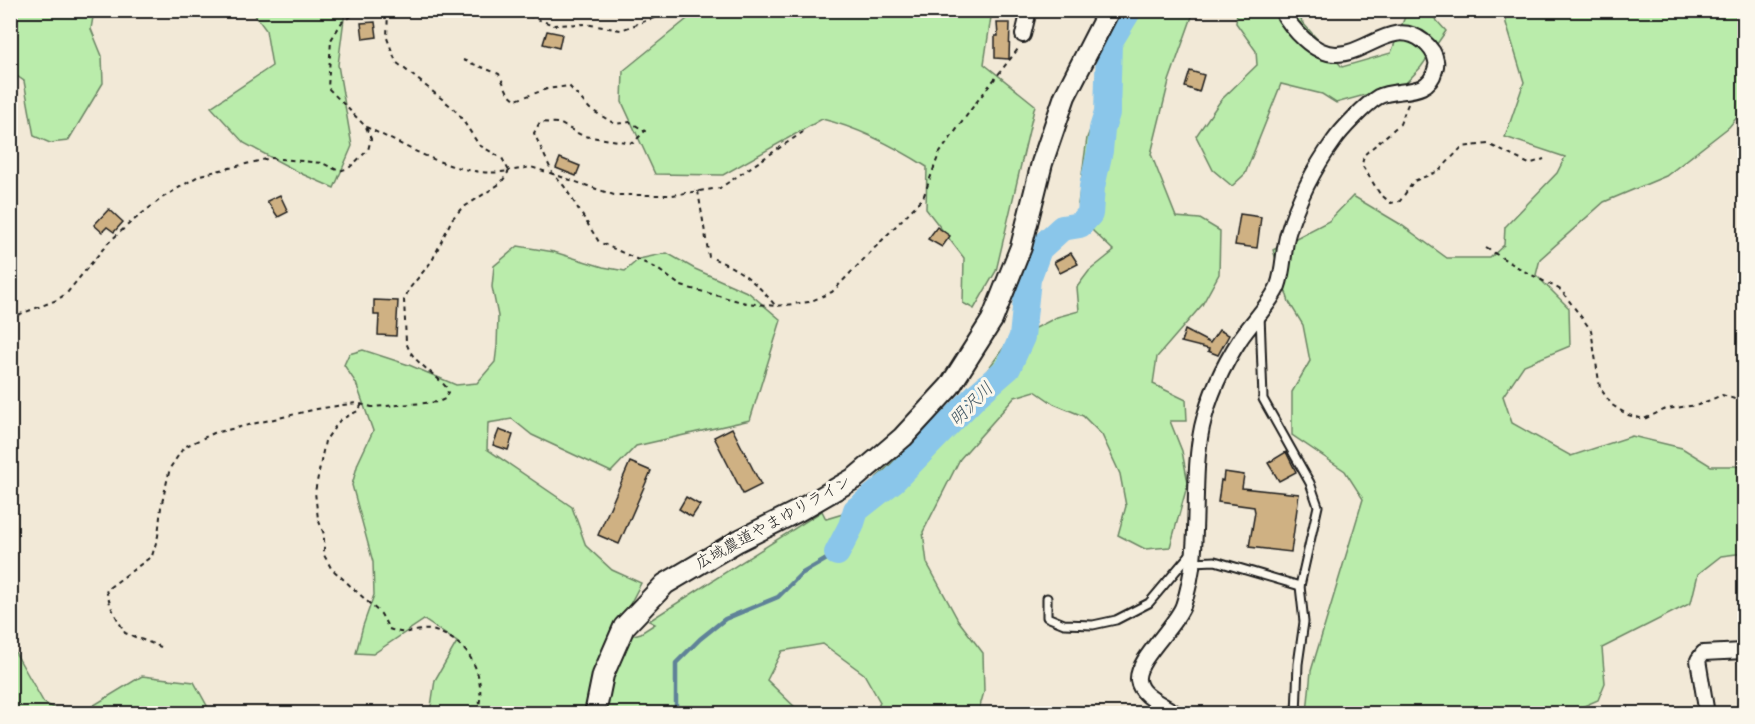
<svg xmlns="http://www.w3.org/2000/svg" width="1755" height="724" font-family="Sriracha,'Klee One',sans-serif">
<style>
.green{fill:#baecab;stroke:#6b8464;stroke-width:1.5}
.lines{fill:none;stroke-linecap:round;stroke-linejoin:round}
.stream{stroke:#5e8298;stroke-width:4.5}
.river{stroke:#8ac6ea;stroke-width:26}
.building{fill:#cfb183;stroke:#1c1c1c;stroke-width:1.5}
.lane-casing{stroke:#1c1c1c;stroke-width:11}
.street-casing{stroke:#1c1c1c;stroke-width:18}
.secondary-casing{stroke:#1c1c1c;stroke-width:24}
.path{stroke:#1c1c1c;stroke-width:2;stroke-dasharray:4.5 4.5;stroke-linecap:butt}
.lane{stroke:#fbf7ec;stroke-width:7}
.street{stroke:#fbf7ec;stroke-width:14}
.secondary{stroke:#fbf7ec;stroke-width:20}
.labels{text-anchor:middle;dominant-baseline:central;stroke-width:6;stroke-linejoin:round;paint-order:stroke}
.street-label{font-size:16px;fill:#1c1c1c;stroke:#fbf7ec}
.water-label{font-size:18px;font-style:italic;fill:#425864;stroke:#fbf7ec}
</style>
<rect width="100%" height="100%" fill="#f2e9d7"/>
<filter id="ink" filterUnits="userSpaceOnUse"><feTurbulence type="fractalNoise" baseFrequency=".0167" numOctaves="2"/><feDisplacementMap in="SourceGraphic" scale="12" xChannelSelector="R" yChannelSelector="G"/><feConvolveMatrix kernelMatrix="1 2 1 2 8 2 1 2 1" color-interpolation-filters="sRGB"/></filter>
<g filter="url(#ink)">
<!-- green -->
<g class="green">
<path d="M823,10H1005L991,17L984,64L1035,105L996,271L974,309L963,303L964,258L926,209L927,167C894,146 860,128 822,119L723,175L655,174L622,102L623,71L697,11H791L800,19Z"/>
<polygon points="10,11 94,11 91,29 102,56 103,83 68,141 50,143 34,136 24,81 11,72"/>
<polygon points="252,11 345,11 338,65 352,146 334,188 302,174 244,143 211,107 272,66 266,30"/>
<polygon points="1120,11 1194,11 1169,81 1151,154 1176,217 1200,219 1220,231 1219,274 1202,305 1157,357 1153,384 1186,400 1187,421 1170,421 1182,451 1188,483 1170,547 1145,549 1118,535 1126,506 1120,474 1102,435 1083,416 1054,404 1035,391 1015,397 960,459 923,532 927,563 958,620 983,653 984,692 978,713 876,713 880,702 864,674 823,644 782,651 767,680 801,713 430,713 435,680 457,642 424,620 373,654 356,653 363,626 374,595 373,562 352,485 358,463 373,431 356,383 344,365 349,354 363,350 409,365 456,385 477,383 495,362 497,346 498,316 492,287 494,266 518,246 554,252 603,267 625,271 639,259 667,253 695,269 749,293 781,320 750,420 636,446 611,472 532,435 512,419 488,423 487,449 572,507 586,546 612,570 641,583 611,641 641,633 655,624 649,621 822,511 826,519 856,510 877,477 978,383 1007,343 1057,317 1079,311 1077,287 1089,271 1114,251 1093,231 1078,204 1087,138 1101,101 1104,39"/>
<polygon points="1237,11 1298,11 1302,22 1342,67 1391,53 1406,14 1430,13 1446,31 1421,67 1405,84 1336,103 1322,94 1281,84 1245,174 1232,186 1213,170 1196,136 1221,100 1257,65 1256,51 1236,23"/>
<polygon points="1505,11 1744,11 1744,109 1729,127 1666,176 1604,202 1540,259 1536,275 1569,308 1570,346 1524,365 1503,396 1512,423 1571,456 1632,436 1682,448 1711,466 1744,466 1744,553 1721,556 1698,574 1691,603 1602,648 1605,683 1598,700 1568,713 1307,713 1311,671 1363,499 1345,471 1292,435 1292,392 1310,361 1303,325 1289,302 1273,250 1329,221 1353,196 1400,224 1447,258 1490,258 1504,245 1505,227 1557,173 1565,157 1505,137 1524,82 1506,23"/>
<polygon points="11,645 44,703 65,713 11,713"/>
<polygon points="142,676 194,682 211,713 81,713"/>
</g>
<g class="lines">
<!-- stream -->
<polyline class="stream" points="676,714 676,663 700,639 725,619 778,597 801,574 837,553"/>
<!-- river -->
<polyline class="river" points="837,553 851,526 856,510 894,480 977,395 1008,368 1022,337 1028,279 1039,249 1062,228 1080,225 1090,214 1092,187 1100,151 1102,129 1107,113 1109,43 1129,10"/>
</g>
<!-- building -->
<g class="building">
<polygon points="375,22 377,37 363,39 361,23"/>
<polygon points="997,23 1010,23 1009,59 995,58 995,36 998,36"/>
<polygon points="547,31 562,34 559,48 543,44"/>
<polygon points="1190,71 1204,75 1199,92 1185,87"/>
<polygon points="560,158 580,166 576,176 556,168"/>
<polygon points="280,195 288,212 278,217 267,201"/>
<polygon points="109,209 123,222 114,232 107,227 102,232 94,225"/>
<polygon points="1240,214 1261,217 1257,248 1235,245"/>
<polygon points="937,227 950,236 942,247 928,239"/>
<polygon points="1071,253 1078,264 1060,273 1054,262"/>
<polygon points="374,300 398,301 396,336 378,335 379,315 374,315"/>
<polygon points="1185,330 1210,343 1219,330 1229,335 1218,355 1208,351 1209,349 1181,342"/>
<polygon points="732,428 761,485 743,494 714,437"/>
<polygon points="499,430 513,435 508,450 493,445"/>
<polygon points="1286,452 1296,472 1279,481 1268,463"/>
<polygon points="630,462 651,471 619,544 598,535"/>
<polygon points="1224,472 1244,475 1242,488 1299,494 1291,552 1249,547 1255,512 1254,507 1218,502 1221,480 1223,481"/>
<polygon points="686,497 700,505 692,517 679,509"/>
</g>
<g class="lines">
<!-- lane casing -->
<g class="lane-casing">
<g id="lane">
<polyline points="1260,314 1263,399 1310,483 1318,506 1300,586 1304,622 1298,664 1296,714"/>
<polyline points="1193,562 1215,561 1300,586"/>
<polyline points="1047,598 1047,617 1064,624 1093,625 1116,620 1149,603 1191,553"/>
</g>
</g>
<!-- street casing -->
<g class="street-casing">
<g id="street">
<polyline points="1023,35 1029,10"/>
<path d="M1177,714C1165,705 1140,697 1138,680C1136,660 1175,627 1183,606C1203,549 1190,485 1202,427C1209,396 1224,364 1241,338C1252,322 1271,303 1278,286C1284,270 1283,250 1288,233C1297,202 1314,168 1333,142C1341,130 1366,104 1378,97C1397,87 1428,98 1435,70C1436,67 1437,64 1436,61C1435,52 1429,46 1423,41C1393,18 1367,54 1336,54C1313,54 1292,29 1281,10"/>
<polyline points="1707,714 1698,660 1703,653 1744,651"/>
</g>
</g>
<!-- secondary casing -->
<g class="secondary-casing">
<polyline id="secondary" points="595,714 603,675 624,627 665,584 738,541 798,511 855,478 903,437 950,386 992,320 1021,247 1042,163 1065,96 1109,10"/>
</g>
<!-- path -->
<g class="path">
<polyline points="511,10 554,25 585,24 621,30 675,10"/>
<polyline points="463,60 499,74 508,93 516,100 547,89 569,86 590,109 615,124 630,122 645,131 633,143 583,136 559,123 540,122 534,133 553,174 614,195 672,195 720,188 803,132"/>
<polyline points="1408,104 1400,124 1364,155 1362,165 1380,194 1391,203 1400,201 1414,181 1439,171 1462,147 1488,144 1529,164 1544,159"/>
<path d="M366,127C409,147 460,180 509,171L502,158L479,145L460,116L452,107L396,62L387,38L388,10"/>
<polyline points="10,138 14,137"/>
<path d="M698,191L709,257C740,269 753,279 775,305"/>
<polyline points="1486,248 1524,271 1561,290 1591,330 1600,388 1612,405 1628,415 1644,419 1666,409 1698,405 1722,395 1744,402"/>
<polyline points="10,318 57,300 67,293 107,244 130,223 162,198 200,175 271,158 322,163 339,171 349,168 368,150 371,139 366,127 328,88 331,40 342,22 362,10"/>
<path d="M362,404L358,411L340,420L325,441L315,492L318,519L324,534V555L331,568L381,614L389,629C395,631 402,633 408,632C418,631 425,628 435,631C471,642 488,679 477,714"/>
<path d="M161,647L125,633L111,607L106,590L152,556L158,536L161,507L170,468L184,447L214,433L317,409L356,403L372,407L438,402L445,399L448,393L446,387C432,370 413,364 406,342L404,300L409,289L432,261L452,219L461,209L501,183L509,171L531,167L553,174L564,186L599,242L656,268L681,286L746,303L776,306L809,302L832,292L923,198L939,154L975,104L1018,49"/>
</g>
<!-- lane -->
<use href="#lane" class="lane"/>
<!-- street -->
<use href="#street" class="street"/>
<!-- secondary -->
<use href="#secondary" class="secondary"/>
</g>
</g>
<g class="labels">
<!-- street labels -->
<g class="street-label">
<text transform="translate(773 522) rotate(-29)">広域農道やまゆりライン</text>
</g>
<!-- water labels -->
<g class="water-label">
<text transform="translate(971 404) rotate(-45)">明沢川</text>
</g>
</g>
<!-- margin -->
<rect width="1755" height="724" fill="none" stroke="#fbf7ec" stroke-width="36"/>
<rect x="18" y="18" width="1719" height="688" fill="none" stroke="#1c1c1c" stroke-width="2" filter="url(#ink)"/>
</svg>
